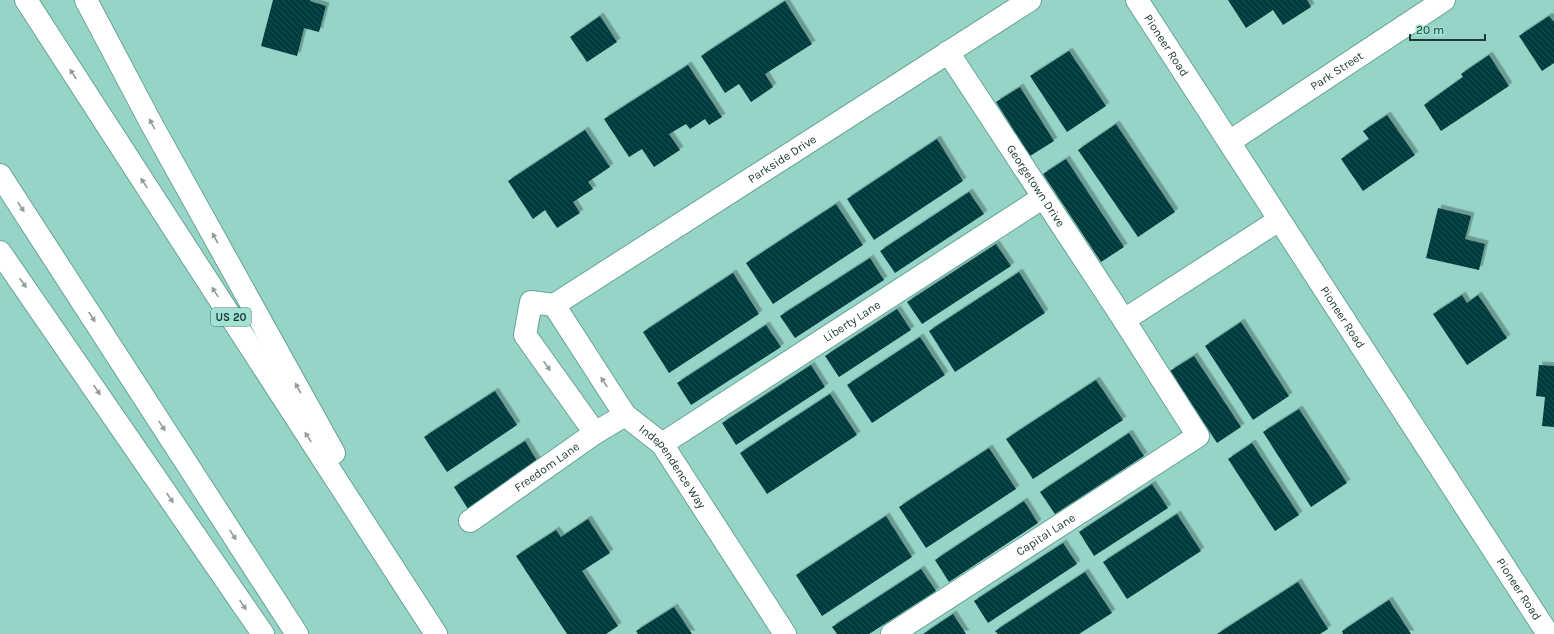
<svg xmlns="http://www.w3.org/2000/svg" width="1554" height="634" font-family="Karla,sans-serif">
<style>
.building{fill:url(#building-back-hatch);filter:url(#shadow)}
.lines{fill:none;stroke-linecap:round;stroke-linejoin:round}
.minor-casing{stroke:#65a396;stroke-width:24}
.highway-casing{stroke:#65a396;stroke-width:24}
.minor{stroke:#fff;stroke-width:22}
.highway{stroke:#fff;stroke-width:22}
.oneway{fill:#909c9a}
.labels{text-anchor:middle;dominant-baseline:central;stroke-width:4;stroke-linejoin:round;paint-order:stroke}
.shield{fill:#a2e2d4;stroke:#476c65;stroke-width:1}
.shield-label{font-size:11px;font-weight:bold;fill:#203a35}
.street-label{font-size:12px;fill:#203a35;stroke:#a2e2d4}
</style>
<defs>
<pattern id="building-back-hatch" width="6" height="6" patternUnits="userSpaceOnUse"><rect width="6" height="6" fill="#013b3d"/><path d="M-1 5l2 2M0 0l6 6M5-1l2 2" fill="none" stroke="#1d5051"/></pattern>
<filter id="shadow"><feDropShadow dx="3.5" dy="-3.5" stdDeviation="0" flood-color="#0004"/></filter>
</defs>
<rect width="100%" height="100%" fill="#96d4c7"/>
<!-- building -->
<g class="building">
<polygon points="273,0 310,0 310,1 326,6 319,32 304,28 297,56 261,46"/>
<polygon points="1228,0 1307,0 1311,7 1283,25 1273,10 1246,28"/>
<polygon points="785,1 812,44 765,74 773,87 751,102 739,84 725,93 701,56"/>
<polygon points="600,16 617,42 587,62 570,37"/>
<polygon points="1549,16 1554,22 1554,63 1542,71 1519,36"/>
<polygon points="1069,51 1106,106 1067,132 1030,76"/>
<polygon points="1489,55 1509,86 1441,131 1424,105 1463,77 1461,74"/>
<polygon points="688,65 722,117 709,125 705,119 690,129 686,124 669,134 680,150 654,167 642,149 629,157 604,119"/>
<polygon points="1020,87 1054,141 1030,156 996,102"/>
<polygon points="1387,115 1415,155 1363,191 1341,159 1369,139 1363,131"/>
<polygon points="1116,124 1175,212 1138,237 1078,150"/>
<polygon points="585,130 610,167 588,182 593,189 573,202 580,213 557,228 545,210 533,219 508,181"/>
<polygon points="937,139 963,181 874,240 847,199"/>
<polygon points="1066,159 1124,247 1101,262 1043,174"/>
<polygon points="969,192 984,214 895,273 880,251"/>
<polygon points="836,204 863,245 773,304 746,263"/>
<polygon points="1438,208 1471,216 1465,239 1485,244 1479,270 1426,258"/>
<polygon points="996,244 1011,266 922,324 907,302"/>
<polygon points="870,258 884,280 795,338 780,316"/>
<polygon points="1019,272 1045,313 955,372 929,331"/>
<polygon points="733,273 759,314 669,373 643,332"/>
<polygon points="1462,295 1467,303 1478,295 1507,338 1467,365 1433,314"/>
<polygon points="897,309 911,330 839,377 825,356"/>
<polygon points="1241,322 1289,396 1253,420 1205,346"/>
<polygon points="766,325 781,347 691,405 677,383"/>
<polygon points="920,337 945,375 872,423 847,385"/>
<polygon points="1194,356 1241,427 1217,443 1170,371"/>
<polygon points="811,365 825,387 736,445 722,423"/>
<polygon points="1539,365 1554,366 1554,427 1542,426 1545,397 1536,396"/>
<polygon points="1096,380 1123,420 1033,479 1006,439"/>
<polygon points="495,391 517,425 447,472 424,437"/>
<polygon points="830,394 857,435 767,494 740,453"/>
<polygon points="1299,409 1347,483 1311,507 1263,432"/>
<polygon points="1129,433 1144,456 1055,514 1040,492"/>
<polygon points="525,441 539,464 468,509 454,487"/>
<polygon points="1252,443 1299,515 1275,531 1228,459"/>
<polygon points="989,448 1016,489 926,548 899,507"/>
<polygon points="1152,484 1168,508 1094,556 1079,532"/>
<polygon points="1024,501 1038,523 949,582 935,560"/>
<polygon points="1177,514 1201,551 1127,599 1103,562"/>
<polygon points="886,516 912,557 822,616 796,575"/>
<polygon points="588,519 610,553 582,571 618,626 606,634 567,634 516,556 556,530 561,537"/>
<polygon points="1063,543 1077,564 988,623 974,601"/>
<polygon points="921,569 936,591 869,634 837,634 832,627"/>
<polygon points="1085,572 1112,613 1079,634 998,634 995,631"/>
<polygon points="1298,582 1328,629 1320,634 1217,634"/>
<polygon points="1389,600 1411,634 1343,634 1342,631"/>
<polygon points="674,607 692,634 638,634 636,631"/>
<polygon points="953,614 966,634 923,634"/>
</g>
<g class="lines">
<!-- minor casing -->
<g class="minor-casing">
<g id="minor">
<path id="s1" d="M1137,0L1548,634"/>
<path id="s2" d="M948,52L1124,320"/>
<path id="s3" d="M1229,142L1444,0"/>
<path id="s4" d="M554,305L625,415L662,444L785,634"/>
<path id="s5" d="M595,433L525,335L531,302L554,305L1030,0"/>
<path id="s6" d="M662,444L1042,198"/>
<path id="s7" d="M470,521L595,433L625,415"/>
<path id="s8" d="M892,634L1198,436L1124,320L1279,220"/>
</g>
</g>
<!-- highway casing -->
<g class="highway-casing">
<g id="highway">
<polyline points="26,0 436,634"/>
<polyline points="86,0 152,125 334,453"/>
<polyline points="0,175 297,634"/>
<polyline points="0,252 263,634"/>
</g>
</g>
<!-- minor -->
<use href="#minor" class="minor"/>
<!-- highway -->
<use href="#highway" class="highway"/>
</g>
<!-- one-way arrows -->
<defs><path id="oneway-solid" d="M-6-.8H1V-3.2L6.5 0L1 3.2V.8H-6Z"/></defs>
<g class="oneway">
<use href="#oneway-solid" transform="translate(73 74) rotate(-123)"/>
<use href="#oneway-solid" transform="translate(152 124) rotate(-118)"/>
<use href="#oneway-solid" transform="translate(144 183) rotate(-123)"/>
<use href="#oneway-solid" transform="translate(21 207) rotate(57)"/>
<use href="#oneway-solid" transform="translate(215 238) rotate(-119)"/>
<use href="#oneway-solid" transform="translate(23 283) rotate(54)"/>
<use href="#oneway-solid" transform="translate(215 292) rotate(-123)"/>
<use href="#oneway-solid" transform="translate(92 317) rotate(57)"/>
<use href="#oneway-solid" transform="translate(547 366) rotate(55)"/>
<use href="#oneway-solid" transform="translate(604 382) rotate(-123)"/>
<use href="#oneway-solid" transform="translate(298 388) rotate(-119)"/>
<use href="#oneway-solid" transform="translate(97 390) rotate(56)"/>
<use href="#oneway-solid" transform="translate(162 426) rotate(57)"/>
<use href="#oneway-solid" transform="translate(308 437) rotate(-123)"/>
<use href="#oneway-solid" transform="translate(170 498) rotate(56)"/>
<use href="#oneway-solid" transform="translate(233 535) rotate(57)"/>
<use href="#oneway-solid" transform="translate(243 605) rotate(56)"/>
</g>
<g class="labels">
<!-- shield labels -->
<rect class="shield" x="211" y="308" width="40" height="18" rx="3"/>
<g class="shield-label">
<text x="231" y="317">US 20</text>
</g>
<!-- street labels -->
<g class="street-label">
<text stroke="none"><textPath href="#s1" startOffset="54">Pioneer Road</textPath></text>
<text stroke="none"><textPath href="#s3" startOffset="129">Park Street</textPath></text>
<text stroke="none"><textPath href="#s5" startOffset="448">Parkside Drive</textPath></text>
<text stroke="none"><textPath href="#s2" startOffset="160">Georgetown Drive</textPath></text>
<text stroke="none"><textPath href="#s1" startOffset="378">Pioneer Road</textPath></text>
<text stroke="none"><textPath href="#s6" startOffset="226">Liberty Lane</textPath></text>
<text stroke="none"><textPath href="#s7" startOffset="94">Freedom Lane</textPath></text>
<text stroke="none"><textPath href="#s4" startOffset="202">Independence Way</textPath></text>
<text stroke="none"><textPath href="#s8" startOffset="183">Capital Lane</textPath></text>
<text stroke="none"><textPath href="#s1" startOffset="702">Pioneer Road</textPath></text>
</g>
</g>
<!-- scale -->
<path d="M1410 34v6h75v-6" fill="none" stroke="#203a35" stroke-width="2"/>
<text x="1416" y="34" font-size="12" fill="#203a35" stroke="#a2e2d4" stroke-width="3" paint-order="stroke">20 m</text>
</svg>
